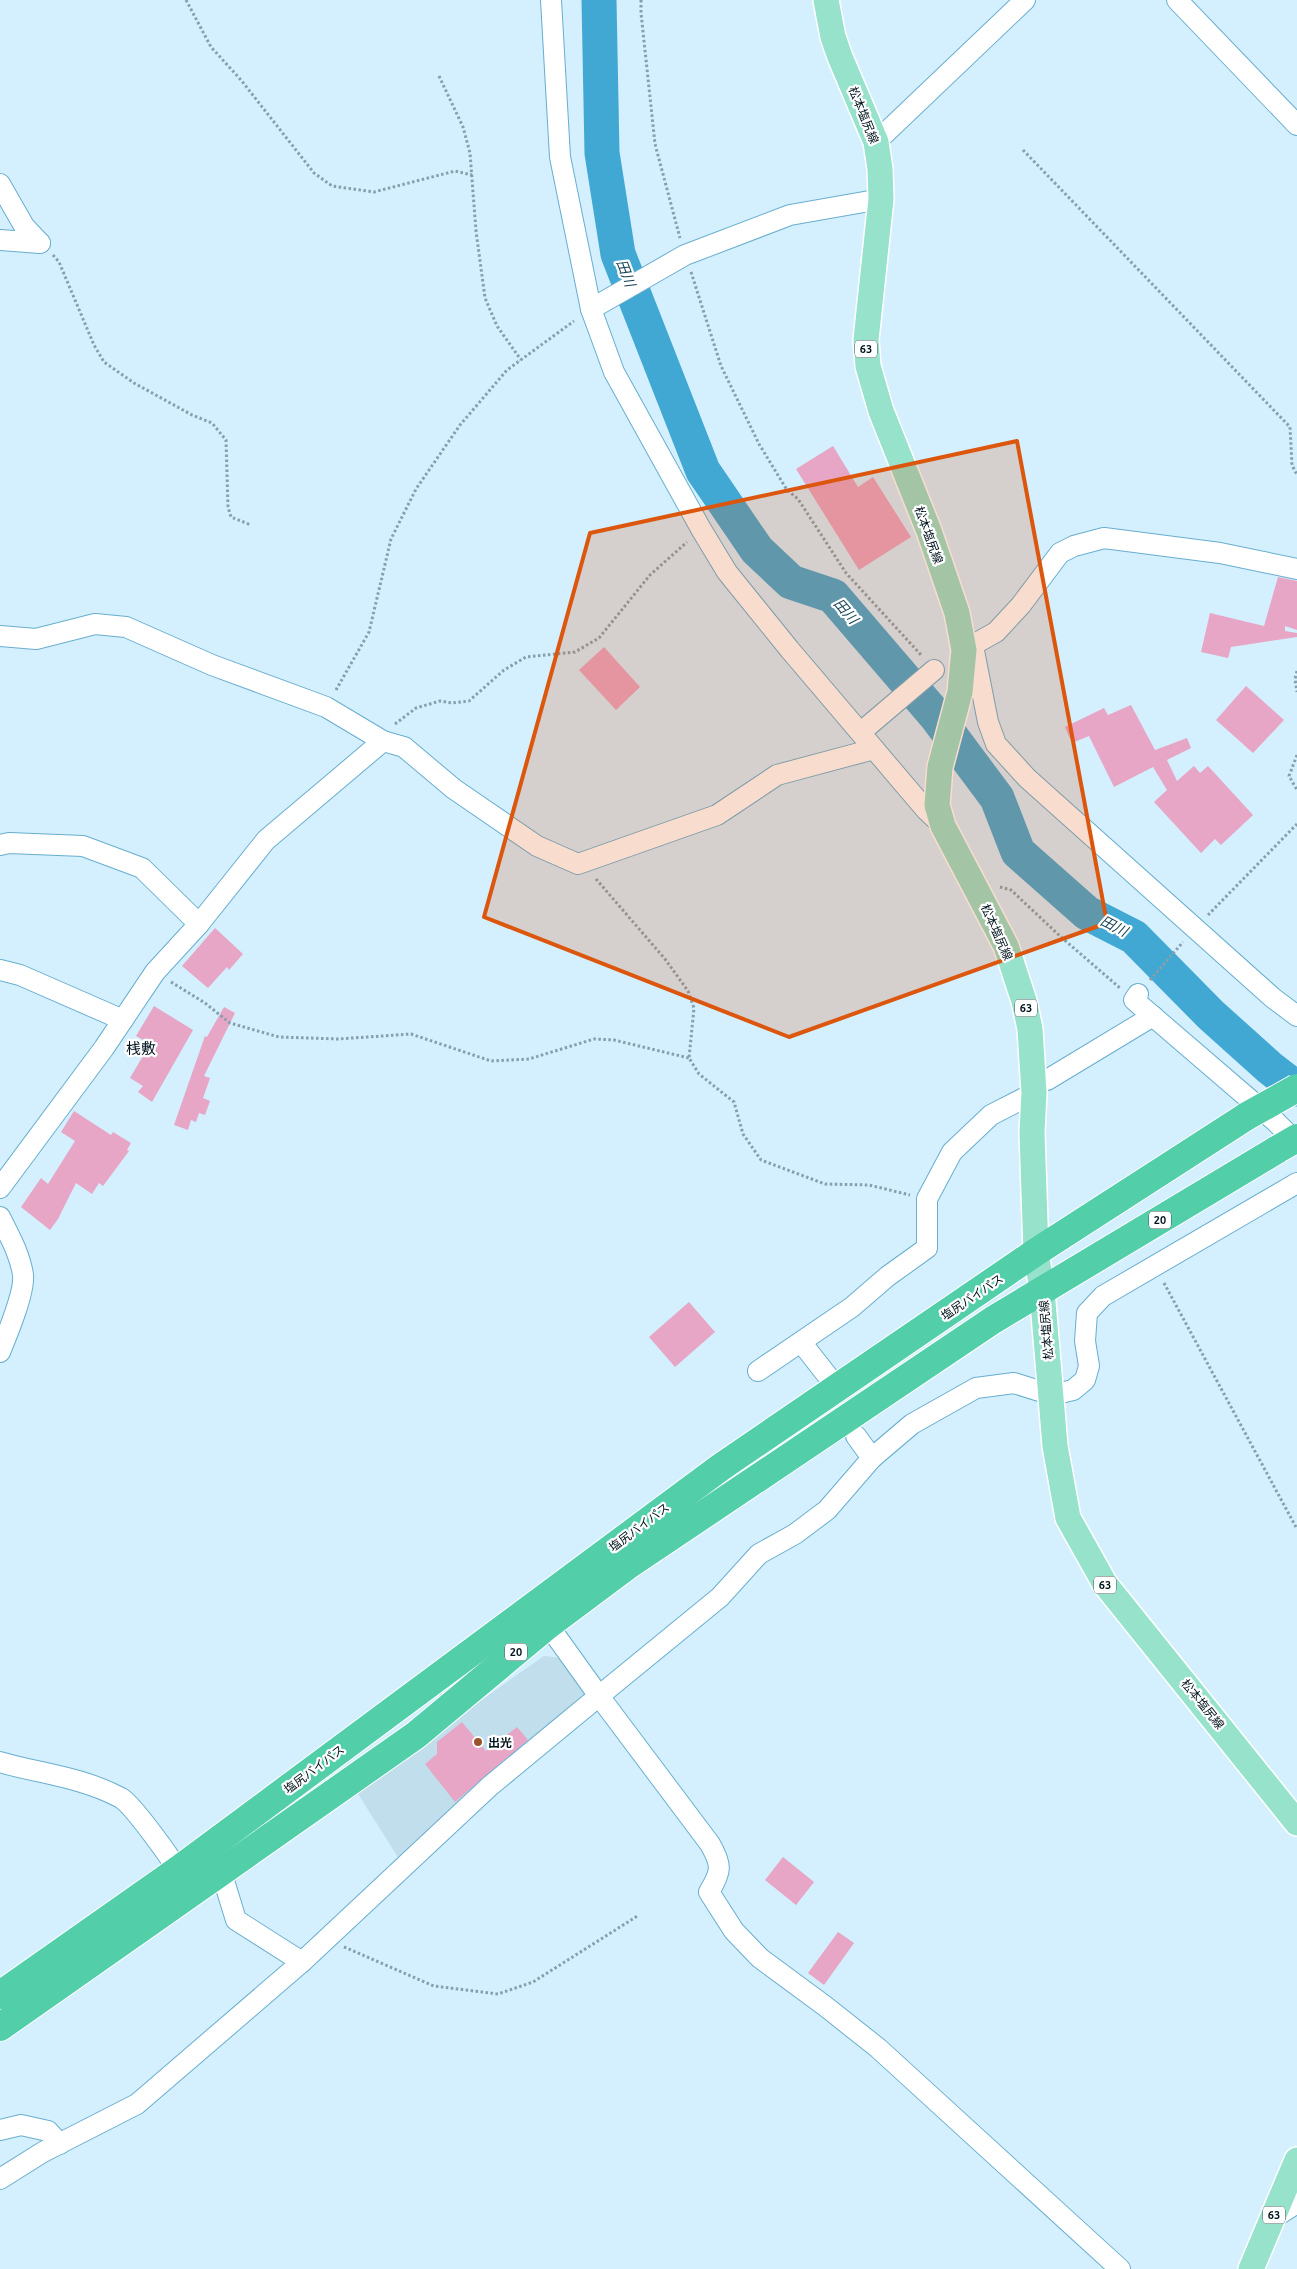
<svg xmlns="http://www.w3.org/2000/svg" width="1297" height="2269" font-family="Ubuntu,'Noto Sans JP',sans-serif">
<style>
.built{fill:#c0deec}
.lines{fill:none;stroke-linecap:round;stroke-linejoin:round}
.river{stroke:#41a8d3;stroke-width:35}
.building{fill:#e7a6c5}
.minor-casing{stroke:#68aecf;stroke-width:22}
.major-casing{stroke:#fff;stroke-width:28}
.highway-casing{stroke:#fff;stroke-width:30}
.path{stroke:#879fab;stroke-width:3;stroke-dasharray:2.5 2.5;stroke-linecap:butt}
.minor{stroke:#fff;stroke-width:20}
.major{stroke:#97e2cb;stroke-width:25}
.highway{stroke:#52cea8;stroke-width:28}
.highway-bridge-casing{stroke:#fff;stroke-width:30;stroke-linecap:butt}
.highway-bridge{stroke:#52cea8;stroke-width:28}
.marked{fill:#dc560d;fill-opacity:0.2;stroke:#dc560d;stroke-width:4;stroke-linejoin:round}
.poi-dot{fill:#9a542b;stroke:#fff;stroke-width:2}
.labels{text-anchor:middle;dominant-baseline:central;stroke-width:4.5;stroke-linejoin:round;paint-order:stroke}
.shield{fill:#fff;stroke:#4d5a61;stroke-width:1}
.shield-label{font-size:11px;font-weight:bold;fill:#01141d}
.street-label{font-size:12px;fill:#01141d;stroke:#fff}
.poi-label{font-size:12px;font-weight:bold;fill:#01141d;stroke:#fff;text-anchor:start}
.water-label{font-size:14px;font-style:italic;fill:#133f52;stroke:#fff}
.quarter-label{font-size:15px;fill:#01141d;stroke:#fff}
</style>
<rect width="100%" height="100%" fill="#d4effd"/>
<!-- built -->
<polygon class="built" points="544,1656 561,1658 586,1691 585,1702 401,1862 355,1789"/>
<g class="lines">
<!-- river -->
<polyline class="river" points="599,0 602,153 618,254 703,471 757,550 791,582 833,596 936,716 997,798 1018,852 1087,913 1134,937 1211,1015 1270,1068 1297,1089"/>
</g>
<!-- building -->
<g class="building">
<polygon points="833,446 858,487 873,477 911,537 859,570 796,469"/>
<polygon points="1278,577 1297,581 1297,630 1285,626 1285,631 1297,633 1297,637 1231,647 1228,658 1201,652 1210,613 1264,626"/>
<polygon points="604,647 640,687 616,710 579,670"/>
<polygon points="1246,686 1284,720 1253,753 1216,720"/>
<polygon points="1131,705 1155,750 1187,738 1191,748 1167,760 1177,781 1194,766 1200,773 1208,766 1253,815 1221,845 1215,839 1201,853 1154,802 1167,790 1153,767 1114,787 1089,736 1072,743 1065,727 1104,708 1108,715"/>
<polygon points="215,928 243,954 229,970 227,967 208,988 182,966"/>
<polygon points="154,1006 193,1030 152,1102 138,1092 143,1086 130,1078 150,1044 136,1036"/>
<polygon points="224,1007 235,1013 204,1076 210,1078 203,1098 210,1101 205,1115 199,1113 196,1122 191,1120 188,1130 174,1125 205,1036 207,1037"/>
<polygon points="74,1111 111,1135 113,1132 131,1143 127,1150 129,1151 103,1186 99,1183 92,1194 76,1183 58,1219 50,1230 21,1207 41,1178 48,1184 75,1141 61,1132"/>
<polygon points="689,1302 715,1332 675,1367 649,1337"/>
<polygon points="462,1722 486,1751 517,1727 528,1740 455,1802 425,1764 437,1754 437,1742"/>
<polygon points="783,1857 814,1882 796,1905 765,1880"/>
<polygon points="838,1932 854,1943 824,1985 808,1973"/>
</g>
<g class="lines">
<!-- minor casing -->
<g class="minor-casing">
<g id="minor">
<polyline points="551,0 560,157 591,309 614,372 701,529 727,572 790,650 926,810 943,826"/>
<polyline points="1177,0 1297,125"/>
<polyline points="876,142 1025,0"/>
<polyline points="0,184 24,226 40,243"/>
<polyline points="0,240 40,243"/>
<polyline points="591,309 685,255 790,215 881,199"/>
<polyline points="0,636 36,639 95,624 126,627 212,665 326,707 383,741 404,747 454,789 537,846 578,864 717,815 777,775 874,749"/>
<polyline points="973,646 988,722 996,744 1027,778 1273,998 1297,1016"/>
<polyline points="964,650 996,632 1021,605 1060,553 1074,546 1104,538 1220,553 1297,569"/>
<polyline points="861,732 934,670"/>
<polyline points="0,845 9,843 83,846 142,868 199,924"/>
<polyline points="0,970 20,975 123,1020"/>
<polyline points="1138,994 1134,1000 1276,1122 1297,1143"/>
<polyline points="1033,1080 1047,1080 1153,1016"/>
<polyline points="0,1188 104,1048 155,972 199,924 266,840 383,741"/>
<path d="M0,1217C9,1235 20,1254 23,1275C25,1292 7,1335 0,1352"/>
<polyline points="801,1342 837,1388"/>
<polyline points="758,1371 852,1307 888,1276 927,1248 927,1199 952,1152 991,1115 1034,1093"/>
<polyline points="856,1436 872,1458"/>
<path d="M0,1762C41,1774 82,1777 121,1798C133,1805 169,1856 178,1870"/>
<polyline points="219,1873 224,1881 236,1920 302,1962"/>
<polyline points="0,2130 21,2125 48,2131 60,2144"/>
<polyline points="0,2179 43,2152 137,2104 302,1962 490,1786 599,1696 548,1625"/>
<polyline points="1272,2219 1297,2203"/>
<path d="M1120,2269L878,2048L825,2006L760,1958L734,1931L709,1892C722,1871 722,1865 710,1844L599,1696L720,1597L759,1554L795,1534L827,1510L872,1458L912,1424L976,1388L1014,1383L1052,1395L1073,1390L1085,1380L1089,1366L1085,1341L1087,1313L1103,1296L1297,1183"/>
</g>
</g>
<!-- major casing -->
<g class="major-casing">
<g id="major">
<polyline points="826,0 833,37 840,57 876,142 880,169 881,199 866,340 868,366 881,411 929,531 957,613 964,650 960,692 940,767 937,805 943,826 1006,946 1024,1001 1030,1029 1034,1093 1032,1132 1036,1252 1042,1290 1055,1446 1068,1518 1105,1584 1297,1823"/>
<polyline points="1251,2269 1297,2160"/>
</g>
</g>
<!-- highway casing -->
<g class="highway-casing">
<g id="highway">
<polyline points="0,1995 178,1870 721,1467 1036,1252 1247,1116"/>
<polyline points="0,2027 416,1735 548,1625 627,1566 993,1320 1278,1149"/>
</g>
</g>
<!-- path -->
<g class="path">
<polyline points="186,0 211,47 241,80 314,173 332,186 374,192 455,171 472,175"/>
<polyline points="641,0 641,13 655,144 680,238"/>
<polyline points="439,76 463,127 470,153 476,231 485,298 497,326 521,360"/>
<polyline points="1023,150 1290,427 1292,465 1297,475"/>
<polyline points="53,255 59,262 94,345 104,362 134,383 192,415 212,423 226,440 228,507 231,517 251,525"/>
<polyline points="691,272 721,366 759,444 787,490 798,499 846,573 922,656"/>
<polyline points="1297,671 1295,679 1297,692"/>
<polyline points="336,690 369,632 391,539 416,489 460,425 507,370 574,321"/>
<polyline points="395,724 416,708 440,701 452,703 469,701 504,670 526,657 575,652 599,638 650,575 687,542"/>
<polyline points="1297,755 1289,776 1297,790"/>
<polyline points="596,879 665,959 688,991 694,1008 689,1058 699,1074 734,1102 743,1134 761,1160 825,1184 869,1185 910,1195"/>
<polyline points="1000,887 1011,890 1061,937 1120,988"/>
<polyline points="1208,915 1297,824"/>
<polyline points="1150,980 1183,942"/>
<polyline points="171,982 205,1003 230,1023 279,1037 338,1039 411,1034 491,1061 529,1059 594,1039 614,1040 689,1058"/>
<polyline points="1164,1283 1297,1529"/>
<polyline points="344,1947 434,1986 498,1994 533,1982 639,1915"/>
</g>
<!-- minor -->
<use href="#minor" class="minor"/>
<!-- major -->
<use href="#major" class="major"/>
<!-- highway -->
<use href="#highway" class="highway"/>
<!-- highway-bridge casing -->
<g class="highway-bridge-casing">
<g id="highway-bridge">
<polyline points="1247,1116 1297,1088"/>
<polyline points="1278,1149 1297,1138"/>
</g>
</g>
<!-- highway-bridge -->
<use href="#highway-bridge" class="highway-bridge"/>
</g>
<!-- marked area -->
<path class="marked" d="M1017,441L1107,923L789,1037L484,917L590,533Z"/>
<!-- markers -->
<circle class="poi-dot" cx="478" cy="1742" r="5"/>
<g class="labels">
<!-- shield labels -->
<g class="shield">
<rect x="855" y="340.5" width="22" height="17" rx="4"/>
<rect x="1015" y="999.5" width="22" height="17" rx="4"/>
<rect x="1149" y="1211.5" width="22" height="17" rx="4"/>
<rect x="1094" y="1576.5" width="22" height="17" rx="4"/>
<rect x="505" y="1643.5" width="22" height="17" rx="4"/>
<rect x="1263" y="2206.5" width="22" height="17" rx="4"/>
</g>
<g class="shield-label">
<text x="866" y="349">63</text>
<text x="1026" y="1008">63</text>
<text x="1160" y="1220">20</text>
<text x="1105" y="1585">63</text>
<text x="516" y="1652">20</text>
<text x="1274" y="2215">63</text>
</g>
<!-- street labels -->
<g class="street-label">
<text transform="translate(864 115) rotate(68)">松本塩尻線</text>
<text transform="translate(929 535) rotate(70)">松本塩尻線</text>
<text transform="translate(997 932) rotate(66)">松本塩尻線</text>
<text transform="translate(972 1297) rotate(-34)">塩尻バイパス</text>
<text transform="translate(1046 1330) rotate(-95)">松本塩尻線</text>
<text transform="translate(639 1527) rotate(-37)">塩尻バイパス</text>
<text transform="translate(1203 1704) rotate(51)">松本塩尻線</text>
<text transform="translate(314 1769) rotate(-37)">塩尻バイパス</text>
</g>
<!-- poi labels -->
<g class="poi-label">
<text x="488" y="1742">出光</text>
</g>
<!-- water labels -->
<g class="water-label">
<text transform="translate(626 273) rotate(69)">田川</text>
<text transform="translate(846 611) rotate(49)">田川</text>
<text transform="translate(1114 926) rotate(27)">田川</text>
</g>
<!-- quarter labels -->
<g class="quarter-label">
<text x="141" y="1048">桟敷</text>
</g>
</g>
</svg>
